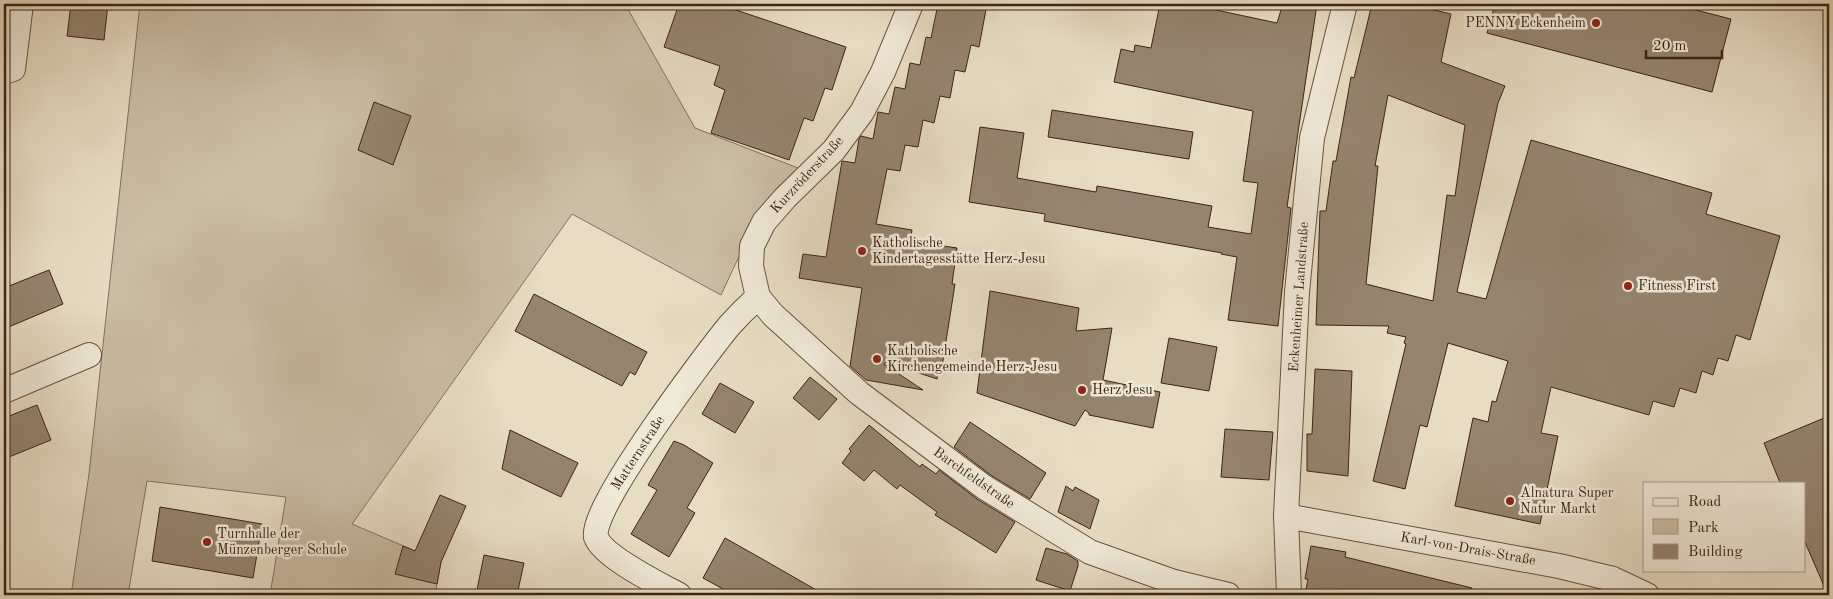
<svg xmlns="http://www.w3.org/2000/svg" width="1833" height="599" font-family="'Old Standard TT',serif">
<style>
.green{fill:#cabea5;stroke:#84715d}
.building{fill:#95846f;stroke:#3d2415;fill-rule:evenodd}
.lines{fill:none;stroke-linecap:round;stroke-linejoin:round}
.minor-casing{stroke:#685240;stroke-width:26}
.minor{stroke:#efe9d8;stroke-width:24}
.poi-dot{fill:#8f2418;stroke:#efe9d8;stroke-width:2}
.labels{text-anchor:middle;dominant-baseline:central;stroke-width:5;stroke-linejoin:round;paint-order:stroke}
.poi-label{font-size:14px;fill:#3d2415;stroke:#efe9d8;text-anchor:start}
.street-label{font-size:14px;fill:#3d2415;stroke:#efe9d8}
</style>
<rect width="100%" height="100%" fill="#e7ddc3"/>
<filter id="stains"><feTurbulence type="fractalNoise" baseFrequency=".004" numOctaves="4"/><feColorMatrix values="0 0 0 0 .2 0 0 0 0 .09 0 0 0 0 .02 0 0 0 .5 -.17"/></filter>
<radialGradient id="worn" r=".72"><stop offset=".6" stop-color="#630" stop-opacity="0"/><stop offset="1" stop-color="#630" stop-opacity=".3"/></radialGradient>
<!-- green -->
<polygon class="green" points="140,4 625,4 695,128 798,168 763,205 721,295 572,214 352,524 441,562 435,595 270,595 286,497 147,481 128,595 71,595 89,474"/>
<!-- building -->
<g class="building">
<polygon points="71,4 108,4 104,40 67,36"/>
<polygon points="679,4 728,4 727,7 846,47 832,90 825,88 813,121 804,118 789,160 711,133 725,90 714,85 720,66 664,47"/>
<polygon points="938,4 987,4 979,47 971,45 965,72 955,70 950,98 940,96 934,123 923,120 918,147 905,145 900,171 887,169 876,224 912,230 910,241 957,248 952,284 955,284 941,373 938,372 937,379 886,362 884,364 923,390 866,380 850,366 862,288 799,278 803,254 826,257 842,161 855,163 859,139 861,136 873,139 878,112 889,114 895,87 905,89 910,63 920,65 926,37 931,38"/>
<polygon points="1160,4 1188,4 1277,23 1283,4 1317,4 1287,207 1291,208 1278,326 1228,320 1237,257 1221,254 1222,253 1044,221 1045,214 969,202 980,127 1024,133 1017,178 1096,192 1097,186 1212,206 1208,227 1251,234 1258,183 1243,181 1253,111 1114,82 1121,49 1134,52 1135,45 1151,48"/>
<path d="M1372,4H1409L1451,14L1441,62L1505,86L1498,103L1457,292L1486,299L1531,140L1712,193L1706,214L1780,236L1750,340L1736,335L1728,361L1718,358L1713,375L1702,371L1696,393L1680,388L1674,407L1653,401L1649,415L1551,387L1541,433L1558,436L1540,524L1455,506L1473,418L1488,422L1492,401L1496,402L1508,361L1448,343L1427,427L1420,425L1405,489L1373,481L1406,344L1404,343L1406,337L1387,333L1389,326L1316,325L1320,211H1326L1333,161H1336L1351,77L1354,78ZM1388,95L1465,125L1455,196L1447,195L1433,301L1366,284L1378,166H1375Z"/>
<polygon points="1495,4 1672,4 1731,19 1712,92 1487,33"/>
<polygon points="374,102 411,116 393,165 358,150"/>
<polygon points="1052,110 1193,132 1189,159 1048,137"/>
<polygon points="49,270 63,304 4,329 4,288"/>
<polygon points="990,291 1079,308 1076,331 1112,328 1103,380 1160,392 1153,428 1089,415 1089,413 1085,410 1075,426 977,393"/>
<polygon points="534,294 647,352 635,375 630,372 622,386 515,331"/>
<polygon points="1169,338 1217,347 1209,391 1161,383"/>
<polygon points="1315,369 1352,371 1348,476 1307,471 1307,434 1312,434"/>
<polygon points="810,377 837,399 819,420 793,398"/>
<polygon points="720,383 754,402 735,433 702,414"/>
<polygon points="37,405 51,440 4,459 4,418"/>
<polygon points="1829,416 1829,595 1828,595 1804,540 1804,483 1780,483 1764,443"/>
<polygon points="970,422 1046,473 1030,499 992,476 954,447"/>
<polygon points="869,425 920,467 922,464 936,474 939,470 977,499 1015,522 996,553 935,515 937,512 900,485 897,489 874,470 864,481 842,463 851,451 849,449"/>
<polygon points="1225,429 1273,432 1269,480 1221,477"/>
<polygon points="510,430 578,463 561,497 502,469"/>
<polygon points="674,441 684,445 713,463 687,508 695,513 669,557 631,534 657,490 648,485"/>
<polygon points="1066,486 1073,491 1075,487 1099,500 1090,529 1058,512"/>
<polygon points="440,495 466,506 441,562 437,584 395,574 403,546 415,551"/>
<polygon points="160,507 262,524 253,578 152,561"/>
<polygon points="725,538 764,560 825,595 734,595 703,578"/>
<polygon points="1311,546 1346,552 1345,557 1472,588 1471,595 1305,595 1308,579 1305,579"/>
<polygon points="1046,548 1067,554 1078,561 1078,566 1070,591 1036,580"/>
<polygon points="484,555 524,563 517,595 476,595"/>
</g>
<g class="lines">
<!-- minor casing -->
<g class="minor-casing">
<g id="minor">
<polyline points="911,4 883,72 862,112 834,150 785,198 764,222 752,246 751,266 758,297 773,315 859,393 984,487 1090,552 1174,582 1228,595"/>
<polyline points="4,72 13,69 21,4"/>
<polyline points="4,391 89,355"/>
<polyline points="1286,516 1559,566 1613,579 1647,595"/>
<path d="M679,595C659,584 603,557 596,537C588,510 707,353 729,326C738,316 748,306 758,297"/>
<polyline points="1289,595 1286,516 1297,292 1312,138 1345,4"/>
</g>
</g>
<!-- minor -->
<use href="#minor" class="minor"/>
</g>
<!-- markers -->
<g class="poi-dot">
<circle cx="1596" cy="23" r="5"/>
<circle cx="862" cy="251" r="5"/>
<circle cx="1628" cy="286" r="5"/>
<circle cx="877" cy="359" r="5"/>
<circle cx="1082" cy="390" r="5"/>
<circle cx="1510" cy="501" r="5"/>
<circle cx="207" cy="542" r="5"/>
</g>
<g class="labels">
<!-- poi labels -->
<g class="poi-label">
<text x="1586" y="23" text-anchor="end">PENNY Eckenheim</text>
<text x="872" y="243">Katholische<tspan x="872" dy="16">Kindertagesstätte Herz-Jesu</tspan></text>
<text x="1638" y="286">Fitness First</text>
<text x="887" y="351">Katholische<tspan x="887" dy="16">Kirchengemeinde Herz-Jesu</tspan></text>
<text x="1092" y="390">Herz Jesu</text>
<text x="1520" y="493">Alnatura Super<tspan x="1520" dy="16">Natur Markt</tspan></text>
<text x="217" y="534">Turnhalle der<tspan x="217" dy="16">Münzenberger Schule</tspan></text>
</g>
<!-- street labels -->
<g class="street-label">
<text transform="translate(807 175) rotate(-47)">Kurzröderstraße</text>
<text transform="translate(1299 297) rotate(-86)">Eckenheimer Landstraße</text>
<text transform="translate(638 453) rotate(-57)">Matternstraße</text>
<text transform="translate(974 478) rotate(35)">Barchfeldstraße</text>
<text transform="translate(1468 549) rotate(10)">Karl-von-Drais-Straße</text>
</g>
</g>
<!-- margin -->
<rect width="1833" height="599" fill="none" stroke="#e7ddc3" stroke-width="20"/>
<rect x="5" y="5" width="1823" height="589" fill="none" stroke="#3d2415" stroke-width="2.5"/>
<rect x="10" y="10" width="1813" height="579" fill="none" stroke="#3d2415"/>
<!-- legend -->
<rect x="1643" y="482" width="162" height="90" fill="#efe9d8" stroke="#a89a8a"/>
<rect x="1653" y="498" width="25" height="8" fill="#efe9d8" stroke="#a89a8a"/>
<text x="1688" y="506" font-size="15" fill="#3d2415">Road</text>
<rect x="1653" y="519" width="25" height="15" fill="#cabea5" stroke="#a89a8a"/>
<text x="1688" y="532" font-size="15" fill="#3d2415">Park</text>
<rect x="1653" y="544" width="25" height="15" fill="#95846f" stroke="#a89a8a"/>
<text x="1688" y="556" font-size="15" fill="#3d2415">Building</text>
<!-- scale -->
<path d="M1646 50v8h76v-8" fill="none" stroke="#3d2415" stroke-width="2.5"/>
<text x="1653" y="50" font-size="15" fill="#3d2415" stroke="#efe9d8" stroke-width="4" paint-order="stroke">20 m</text>
<rect width="100%" height="100%" filter="url(#stains)"/>
<rect width="100%" height="100%" fill="url(#worn)"/>
</svg>
